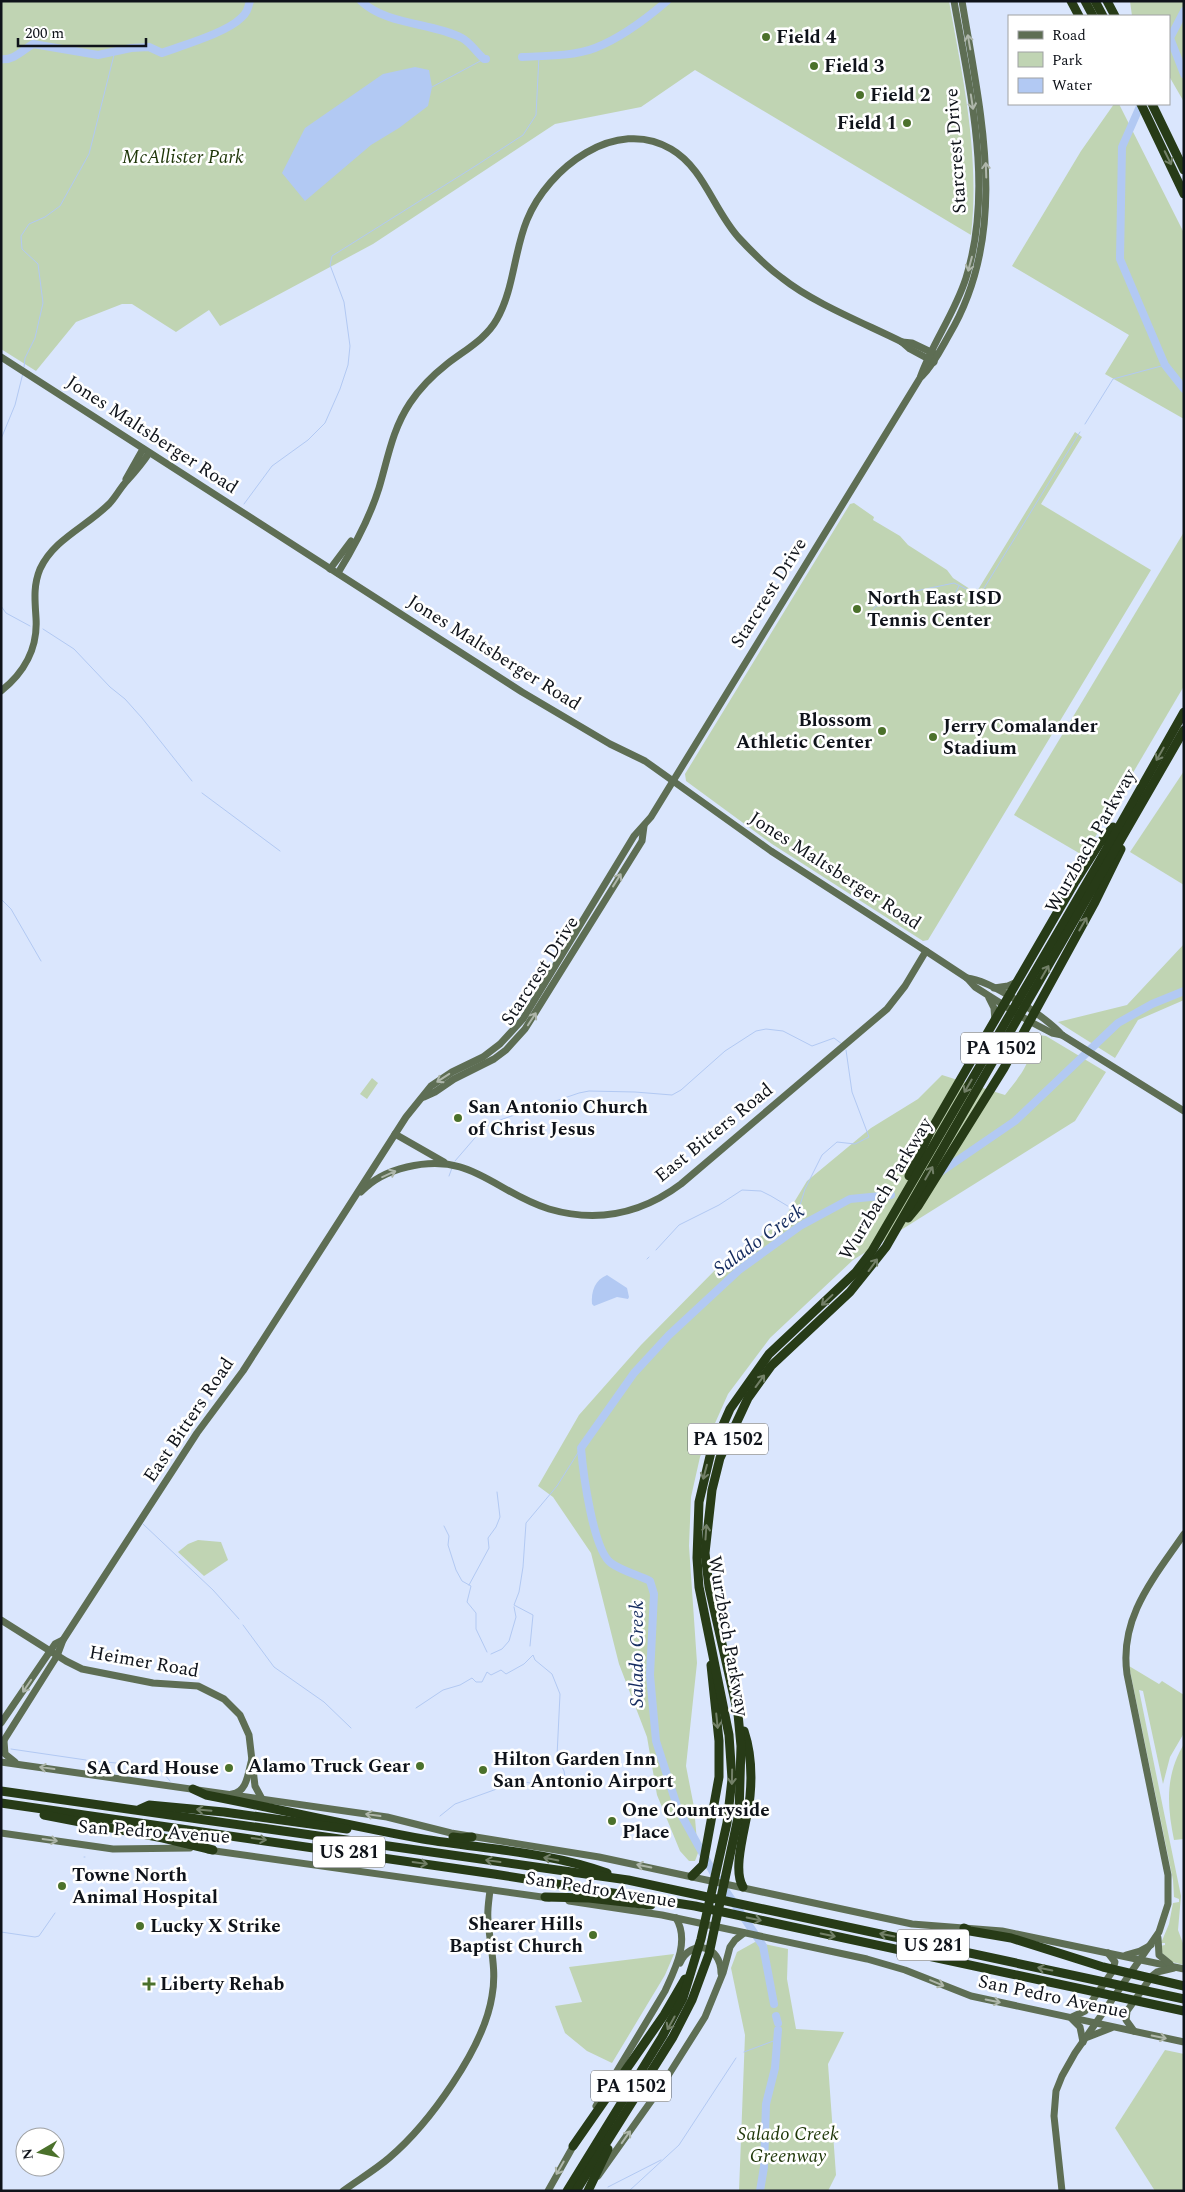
<svg xmlns="http://www.w3.org/2000/svg" width="1185" height="2192" font-family="Spectral,serif">
<style>
.green{fill:#c0d4b3}
.water{fill:#b2c9f3}
.lines{fill:none;stroke-linecap:round;stroke-linejoin:round}
.stream{stroke:#b2c9f3;stroke-width:1}
.river{stroke:#b2c9f3;stroke-width:8}
.secondary{stroke:#5e6e54;stroke-width:7}
.highway{stroke:#273b17;stroke-width:9}
.oneway{stroke:#aeb6aa}
.oneway2{stroke:#738068}
.poi-dot{fill:#4b712b;stroke:#fff;stroke-width:2}
.labels{text-anchor:middle;dominant-baseline:central;stroke-width:5;stroke-linejoin:round;paint-order:stroke}
.shield{fill:#fff;stroke:#575a5f;stroke-width:1}
.shield-label{font-size:18px;font-weight:bold;fill:#0f131a}
.poi-label{font-size:19px;font-weight:bold;fill:#0f131a;stroke:#fff;text-anchor:start}
.street-label{font-size:19px;fill:#0f131a;stroke:#fff}
.park-label{font-size:19px;font-style:italic;fill:#1e3608;stroke:#fff}
.water-label{font-size:20px;font-style:italic;fill:#162d60;stroke:#fff}
</style>
<rect width="100%" height="100%" fill="#dae6fd"/>
<!-- green -->
<g class="green">
<path d="M1,1H949C963,79 980,155 971,235L695,70L641,107L555,124L373,244L220,326L209,310L176,332L132,304H122L76,322L36,371L1,349Z"/>
<polygon points="1130,1 1184,1 1184,102 1169,76 1169,16 1132,16"/>
<polygon points="1114,104 1119,104 1184,233 1184,419 1105,374 1129,335 1012,266 1081,151"/>
<polygon points="1075,432 1082,437 1041,504 1151,570 928,940 923,941 772,844 686,781 685,774 850,504 854,503 874,517 873,520 900,536 908,545 947,570 953,578 976,593"/>
<polygon points="1184,532 1184,686 1084,856 1014,815"/>
<polygon points="1184,771 1184,885 1130,852"/>
<polygon points="1184,944 1184,1000 1138,1020 1115,1058 1058,1022 1127,1005"/>
<path d="M1033,1034L1046,1036L1106,1072L1075,1121L853,1260L770,1338L728,1394L700,1457L691,1497L689,1546L697,1663L686,1766L694,1807L698,1853L695,1861H689L680,1851L657,1795L647,1737L619,1664L591,1553L553,1497L538,1486L579,1415L641,1345L724,1261L782,1222L807,1181L871,1128L918,1099L942,1075L1005,1095C1023,1072 1031,1064 1033,1034Z"/>
<polygon points="372,1078 378,1083 367,1099 360,1094"/>
<polygon points="198,1540 221,1542 228,1560 204,1576 178,1552 188,1544"/>
<polygon points="1129,1666 1159,1684 1162,1681 1184,1695 1184,1733 1170,1757 1163,1784 1143,1691 1139,1690 1181,1896 1178,1930 1184,1946 1184,1965 1172,1962 1161,1952 1160,1946 1165,1945 1165,1943 1161,1943 1169,1924 1173,1903 1179,1902 1179,1899 1174,1897 1173,1880"/>
<path d="M1184,1744V1839L1174,1840C1167,1806 1165,1775 1184,1744Z"/>
<polygon points="755,1942 788,1949 787,1979 796,2029 844,2032 828,2064 836,2175 828,2191 739,2191 745,2035 731,1968 737,1952"/>
<polygon points="674,1954 665,1975 612,2063 587,2051 565,2033 555,2006 582,2002 569,1967"/>
<polygon points="1165,2050 1184,2054 1184,2191 1155,2191 1115,2128"/>
</g>
<!-- water -->
<g class="water">
<polygon points="415,67 429,70 432,87 428,106 399,128 371,145 305,201 282,173 305,128 383,74"/>
<path d="M607,1275L627,1288L629,1297L628,1299L617,1297L594,1306L592,1304C591,1291 595,1280 607,1275Z"/>
</g>
<g class="lines">
<!-- stream -->
<g class="stream">
<polyline points="432,87 484,59"/>
<polyline points="24,367 25,358 35,338 43,303 38,264 22,249 21,236 29,224 45,217 60,206 89,154 115,51"/>
<polyline points="1085,424 1113,379 1165,365"/>
<polyline points="1,439 15,405 23,373"/>
<polyline points="244,504 272,466 308,440 325,423 340,389 348,365 350,346 344,302 330,265 332,256 477,165 523,135 536,115 539,56"/>
<polyline points="956,592 959,586"/>
<polyline points="870,602 875,606"/>
<polyline points="899,603 902,602 902,594 954,583 977,594 981,593 1080,432"/>
<polyline points="1,606 6,613 30,626"/>
<polyline points="871,612 876,606 884,605"/>
<polyline points="43,629 74,649 110,687 125,699 142,718 192,781"/>
<polyline points="202,793 280,851"/>
<polyline points="1,899 11,909 41,961"/>
<polyline points="455,1161 480,1132 494,1122 579,1093 589,1091 635,1092 672,1095 681,1090 725,1051 756,1031 766,1029 783,1031 812,1046 834,1038 842,1044"/>
<polyline points="449,1176 452,1168"/>
<polyline points="797,1215 805,1189 822,1155 837,1142 855,1144 869,1137 852,1092 846,1050"/>
<polyline points="656,1250 679,1225 719,1205 742,1190 761,1191 771,1196 796,1211 805,1224"/>
<polyline points="647,1259 649,1257"/>
<polyline points="143,1524 213,1590 239,1619"/>
<polyline points="444,1526 449,1536 448,1545 456,1570 462,1581 471,1586 467,1602 476,1613 476,1629 487,1652"/>
<polyline points="469,1585 489,1548 488,1538 496,1527 500,1517 497,1492"/>
<polyline points="243,1625 274,1667 324,1702 351,1728"/>
<polyline points="530,1646 533,1615 514,1605 519,1592 523,1567 526,1523 557,1486 581,1448"/>
<polyline points="491,1654 502,1649 509,1641 516,1617 514,1607"/>
<polyline points="416,1708 443,1690 460,1685 472,1678 476,1682 482,1682 487,1672 491,1675 501,1670 506,1674 524,1664 533,1655 535,1660 552,1674 560,1694 557,1756 564,1771 566,1783 563,1786 548,1786 519,1781 455,1804 440,1816"/>
<polyline points="11,1749 86,1760"/>
<polyline points="95,1761 158,1767 170,1781"/>
<polyline points="84,1857 85,1857"/>
<polyline points="1,1932 35,1937 39,1936 55,1913"/>
<polyline points="744,2052 776,2040"/>
<polyline points="608,2187 661,2160"/>
<polyline points="629,2191 679,2145 736,2058"/>
</g>
<!-- river -->
<g class="river">
<path d="M361,1C388,26 431,22 462,38C470,42 477,53 484,59H486"/>
<polyline points="1184,11 1170,38 1184,74"/>
<path d="M522,57C544,56 575,56 595,48C621,38 646,19 667,1"/>
<path d="M1,59C13,61 23,50 33,44L98,55L131,48L149,47L162,53C183,45 226,33 241,18C247,13 248,8 250,1"/>
<polyline points="1141,104 1122,147 1120,259 1165,365 1184,389"/>
<polyline points="939,1173 1015,1121 1118,1023 1152,1004 1184,991"/>
<path d="M774,2004L763,1946L713,1872L678,1809L656,1741L650,1675L654,1594L650,1581C638,1575 622,1571 611,1563C593,1550 583,1472 581,1448L634,1373L669,1335L739,1270L800,1226L850,1199L891,1195"/>
<polyline points="776,2016 778,2023"/>
<polyline points="760,2191 764,2167 766,2104 775,2068 778,2030"/>
</g>
<!-- secondary -->
<g class="secondary">
<polyline points="902,342 912,343 935,354"/>
<polyline points="1,357 522,692 610,744 645,761 771,851 926,951 967,978 975,987 1029,1021 1052,1033 1062,1035"/>
<path d="M922,376C934,364 941,349 949,335C1011,231 980,112 962,1"/>
<polyline points="126,479 143,449"/>
<polyline points="330,569 351,541"/>
<path d="M338,573C354,547 370,517 379,488C388,458 392,430 410,403C420,388 433,375 447,364C465,350 486,339 497,319C514,289 514,251 527,220C548,168 616,116 671,149C704,168 714,211 739,238C752,252 767,267 782,278C813,303 866,324 902,342L910,349L934,362"/>
<path d="M1,691C24,673 38,648 36,618C35,601 33,586 40,569C54,539 86,527 109,504C115,498 119,490 125,483C134,473 142,464 149,453"/>
<path d="M967,978C990,980 1046,1017 1062,1035L1184,1111"/>
<polyline points="994,988 1008,986 1017,982"/>
<polyline points="989,998 994,1008 995,1021"/>
<polyline points="424,1097 435,1092 454,1079 494,1059 506,1050 525,1029 642,841 644,826"/>
<polyline points="395,1134 444,1162"/>
<path d="M361,1192C373,1179 390,1171 407,1167C472,1151 494,1192 549,1209C597,1223 641,1214 681,1184L887,1009L905,986L926,951"/>
<polyline points="1,1620 66,1661 82,1669 153,1683 198,1686 224,1699 240,1715 249,1735 255,1786 262,1799"/>
<polyline points="1,1723 55,1644 63,1640"/>
<polyline points="4,1741 5,1754 15,1762"/>
<path d="M1,1745L57,1656L63,1640L197,1433L243,1371L406,1117L431,1086L452,1072L483,1057L500,1044L523,1019L634,836L651,817L920,378C932,343 954,315 966,278C994,188 970,92 954,1"/>
<polyline points="1,1762 387,1817 451,1833 599,1857 912,1924 1002,1931 1184,1969"/>
<path d="M232,1794C248,1792 248,1771 252,1759"/>
<polyline points="1,1833 113,1849 190,1848"/>
<polyline points="208,1850 549,1898"/>
<polyline points="569,1901 662,1915 867,1959 905,1970 971,1996 1184,2042"/>
<polyline points="1158,1938 1159,1955 1170,1964"/>
<polyline points="1126,1955 1140,1951 1151,1945"/>
<path d="M680,1963C691,1938 721,1945 721,1973"/>
<polyline points="1072,2017 1085,2011 1112,1972 1115,1962 1108,1953"/>
<polyline points="1072,2019 1080,2027 1083,2042"/>
<polyline points="1134,2031 1126,2020 1127,2011 1152,1976 1157,1972 1174,1968"/>
<polyline points="1088,2037 1111,2028"/>
<path d="M596,2106L665,1991C675,1969 690,1941 676,1918"/>
<polyline points="598,2176 659,2090 705,2017 723,1973 730,1947 735,1940 744,1933"/>
<path d="M343,2191C358,2180 375,2170 389,2158C429,2124 484,2048 492,1996C497,1970 490,1946 488,1920C487,1910 489,1900 490,1890"/>
<polyline points="548,2191 575,2143"/>
<path d="M1062,2191L1054,2116L1056,2091L1062,2076L1075,2053L1159,1932L1168,1904V1875L1127,1674C1119,1617 1154,1578 1184,1534"/>
</g>
<!-- highway -->
<g class="highway">
<polyline points="1071,1 1079,16"/>
<polyline points="1085,1 1093,16"/>
<polyline points="1095,1 1103,16"/>
<polyline points="1107,1 1115,16"/>
<polyline points="1141,104 1184,194"/>
<polyline points="1152,104 1184,170"/>
<polyline points="909,1176 930,1132 1075,882 1099,844 1113,827"/>
<polyline points="908,1218 918,1206 1004,1068 1095,902 1121,849"/>
<path d="M193,1789L206,1795C279,1809 351,1826 423,1839C483,1849 550,1852 607,1873"/>
<polyline points="1,1791 628,1880 1184,1999"/>
<polyline points="1,1803 494,1874 695,1906 1184,2011"/>
<polyline points="140,1809 149,1805 224,1812 347,1829"/>
<polyline points="44,1815 163,1838 213,1850"/>
<polyline points="453,1837 461,1838 472,1837"/>
<polyline points="692,1876 703,1865 719,1777 719,1741 711,1665"/>
<path d="M743,1887C731,1868 748,1821 750,1796C752,1775 751,1752 744,1731"/>
<polyline points="545,1897 589,1898 651,1905"/>
<polyline points="964,1928 970,1931 1011,1938 1103,1967 1184,1986"/>
<polyline points="573,2146 664,2015 685,1979"/>
<polyline points="567,2191 662,2037 683,1998 701,1939 727,1823 732,1779 729,1735 699,1587 697,1558 699,1502 711,1452 730,1409 769,1354 856,1272 872,1251 1099,862 1184,712"/>
<polyline points="576,2191 673,2037 692,2000 709,1954 739,1813 741,1746 738,1714 709,1587 705,1553 712,1490 720,1458 748,1398 771,1366 850,1292 886,1247 1184,730"/>
<polyline points="588,2191 608,2149"/>
</g>
</g>
<!-- one-way arrows -->
<defs><path id="oneway-shaft" d="M-6 0H5M1.5-3L5.5 0L1.5 3" fill="none" stroke-width="1.6" stroke-linecap="round" stroke-linejoin="round" transform="scale(1.25)"/></defs>
<g class="oneway">
<use href="#oneway-shaft" transform="translate(969 42) rotate(-100)"/>
<use href="#oneway-shaft" transform="translate(972 102) rotate(81)"/>
<use href="#oneway-shaft" transform="translate(986 170) rotate(-92)"/>
<use href="#oneway-shaft" transform="translate(970 264) rotate(105)"/>
<use href="#oneway-shaft" transform="translate(617 880) rotate(-58)"/>
<use href="#oneway-shaft" transform="translate(532 1019) rotate(-57)"/>
<use href="#oneway-shaft" transform="translate(443 1078) rotate(147)"/>
<use href="#oneway-shaft" transform="translate(389 1174) rotate(-24)"/>
<use href="#oneway-shaft" transform="translate(27 1686) rotate(124)"/>
<use href="#oneway-shaft" transform="translate(47 1768) rotate(-172)"/>
<use href="#oneway-shaft" transform="translate(373 1815) rotate(-172)"/>
<use href="#oneway-shaft" transform="translate(50 1840) rotate(8)"/>
<use href="#oneway-shaft" transform="translate(644 1866) rotate(-168)"/>
<use href="#oneway-shaft" transform="translate(937 1983) rotate(23)"/>
<use href="#oneway-shaft" transform="translate(993 2001) rotate(12)"/>
<use href="#oneway-shaft" transform="translate(1159 2037) rotate(12)"/>
<use href="#oneway-shaft" transform="translate(626 2137) rotate(-55)"/>
<use href="#oneway-shaft" transform="translate(560 2168) rotate(120)"/>
</g>
<g class="oneway2">
<use href="#oneway-shaft" transform="translate(1168 158) rotate(64)"/>
<use href="#oneway-shaft" transform="translate(1160 754) rotate(120)"/>
<use href="#oneway-shaft" transform="translate(1083 924) rotate(-60)"/>
<use href="#oneway-shaft" transform="translate(1045 972) rotate(-60)"/>
<use href="#oneway-shaft" transform="translate(968 1086) rotate(120)"/>
<use href="#oneway-shaft" transform="translate(929 1173) rotate(-60)"/>
<use href="#oneway-shaft" transform="translate(873 1265) rotate(-54)"/>
<use href="#oneway-shaft" transform="translate(827 1300) rotate(137)"/>
<use href="#oneway-shaft" transform="translate(760 1381) rotate(-54)"/>
<use href="#oneway-shaft" transform="translate(705 1472) rotate(105)"/>
<use href="#oneway-shaft" transform="translate(706 1532) rotate(-86)"/>
<use href="#oneway-shaft" transform="translate(717 1721) rotate(84)"/>
<use href="#oneway-shaft" transform="translate(732 1777) rotate(91)"/>
<use href="#oneway-shaft" transform="translate(204 1810) rotate(-175)"/>
<use href="#oneway-shaft" transform="translate(259 1839) rotate(8)"/>
<use href="#oneway-shaft" transform="translate(551 1859) rotate(-168)"/>
<use href="#oneway-shaft" transform="translate(493 1861) rotate(-172)"/>
<use href="#oneway-shaft" transform="translate(420 1863) rotate(8)"/>
<use href="#oneway-shaft" transform="translate(754 1919) rotate(12)"/>
<use href="#oneway-shaft" transform="translate(828 1935) rotate(12)"/>
<use href="#oneway-shaft" transform="translate(887 1935) rotate(-168)"/>
<use href="#oneway-shaft" transform="translate(1045 1969) rotate(-168)"/>
<use href="#oneway-shaft" transform="translate(671 2023) rotate(119)"/>
</g>
<!-- markers -->
<g class="poi-dot">
<circle cx="766" cy="37" r="5"/>
<circle cx="814" cy="66" r="5"/>
<circle cx="860" cy="95" r="5"/>
<circle cx="907" cy="123" r="5"/>
<circle cx="857" cy="609" r="5"/>
<circle cx="882" cy="731" r="5"/>
<circle cx="933" cy="737" r="5"/>
<circle cx="458" cy="1118" r="5"/>
<circle cx="420" cy="1766" r="5"/>
<circle cx="229" cy="1768" r="5"/>
<circle cx="483" cy="1770" r="5"/>
<circle cx="612" cy="1821" r="5"/>
<circle cx="62" cy="1886" r="5"/>
<circle cx="140" cy="1926" r="5"/>
<circle cx="593" cy="1935" r="5"/>
<path d="M146.5 1976.5h5v5h5v5h-5v5h-5v-5h-5v-5h5z"/>
</g>
<g class="labels">
<!-- shield labels -->
<g class="shield">
<rect x="961" y="1032.5" width="80" height="31" rx="4"/>
<rect x="688" y="1423.5" width="80" height="31" rx="4"/>
<rect x="313" y="1836.5" width="72" height="31" rx="4"/>
<rect x="897" y="1929.5" width="72" height="31" rx="4"/>
<rect x="591" y="2070.5" width="80" height="31" rx="4"/>
</g>
<g class="shield-label">
<text x="1001" y="1048">PA 1502</text>
<text x="728" y="1439">PA 1502</text>
<text x="349" y="1852">US 281</text>
<text x="933" y="1945">US 281</text>
<text x="631" y="2086">PA 1502</text>
</g>
<!-- poi labels -->
<g class="poi-label">
<text x="776" y="37">Field 4</text>
<text x="824" y="66">Field 3</text>
<text x="870" y="95">Field 2</text>
<text x="897" y="123" text-anchor="end">Field 1</text>
<text x="867" y="598">North East ISD<tspan x="867" dy="22">Tennis Center</tspan></text>
<text x="872" y="720" text-anchor="end">Blossom<tspan x="872" dy="22">Athletic Center</tspan></text>
<text x="943" y="726">Jerry Comalander<tspan x="943" dy="22">Stadium</tspan></text>
<text x="468" y="1107">San Antonio Church<tspan x="468" dy="22">of Christ Jesus</tspan></text>
<text x="493" y="1759">Hilton Garden Inn<tspan x="493" dy="22">San Antonio Airport</tspan></text>
<text x="410" y="1766" text-anchor="end">Alamo Truck Gear</text>
<text x="219" y="1768" text-anchor="end">SA Card House</text>
<text x="622" y="1810">One Countryside<tspan x="622" dy="22">Place</tspan></text>
<text x="72" y="1875">Towne North<tspan x="72" dy="22">Animal Hospital</tspan></text>
<text x="583" y="1924" text-anchor="end">Shearer Hills<tspan x="583" dy="22">Baptist Church</tspan></text>
<text x="150" y="1926">Lucky X Strike</text>
<text x="160" y="1984">Liberty Rehab</text>
</g>
<!-- street labels -->
<g class="street-label">
<text transform="translate(956 151) rotate(-94)">Starcrest Drive</text>
<text transform="translate(152 435) rotate(33)">Jones Maltsberger Road</text>
<text transform="translate(769 593) rotate(-58)">Starcrest Drive</text>
<text transform="translate(494 653) rotate(32)">Jones Maltsberger Road</text>
<text transform="translate(1091 841) rotate(-60)">Wurzbach Parkway</text>
<text transform="translate(835 871) rotate(33)">Jones Maltsberger Road</text>
<text transform="translate(540 971) rotate(-57)">Starcrest Drive</text>
<text transform="translate(714 1133) rotate(-39)">East Bitters Road</text>
<text transform="translate(886 1189) rotate(-59)">Wurzbach Parkway</text>
<text transform="translate(189 1420) rotate(-56)">East Bitters Road</text>
<text transform="translate(728 1636) rotate(80)">Wurzbach Parkway</text>
<text transform="translate(144 1662) rotate(10)">Heimer Road</text>
<text transform="translate(154 1832) rotate(4)">San Pedro Avenue</text>
<text transform="translate(601 1890) rotate(9)">San Pedro Avenue</text>
<text transform="translate(1053 1997) rotate(12)">San Pedro Avenue</text>
</g>
<!-- park labels -->
<g class="park-label">
<text x="183" y="157">McAllister Park</text>
<text x="788" y="2134">Salado Creek<tspan x="788" dy="22">Greenway</tspan></text>
</g>
<!-- water labels -->
<g class="water-label">
<text transform="translate(759 1240) rotate(-36)">Salado Creek</text>
<text transform="translate(637 1654) rotate(-90)">Salado Creek</text>
</g>
</g>
<!-- border -->
<rect width="1185" height="2192" fill="none" stroke="#0f131a" stroke-width="5"/>
<!-- legend -->
<rect x="1008" y="15" width="162" height="90" fill="#ffffff" stroke="#9fa1a3"/>
<rect x="1018" y="31" width="25" height="8" fill="#5e6e54" stroke="#9fa1a3"/>
<text x="1052" y="40" font-size="15" fill="#0f131a">Road</text>
<rect x="1018" y="52" width="25" height="15" fill="#c0d4b3" stroke="#9fa1a3"/>
<text x="1052" y="65" font-size="15" fill="#0f131a">Park</text>
<rect x="1018" y="78" width="25" height="15" fill="#b2c9f3" stroke="#9fa1a3"/>
<text x="1052" y="90" font-size="15" fill="#0f131a">Water</text>
<!-- north arrow -->
<g transform="translate(40 2152) rotate(261)"><circle r="24" fill="#ffffff" stroke="#9fa1a3"/>
<path d="M0-4L9 19L0 12L-9 19Z" fill="#4b712b"/>
<text y="-8" font-size="14" font-weight="bold" text-anchor="middle" fill="#0f131a">N</text>
</g>
<!-- scale -->
<path d="M18 38v8h128v-8" fill="none" stroke="#0f131a" stroke-width="2.5"/>
<text x="25" y="38" font-size="15" fill="#0f131a" stroke="#ffffff" stroke-width="4" paint-order="stroke">200 m</text>
</svg>
